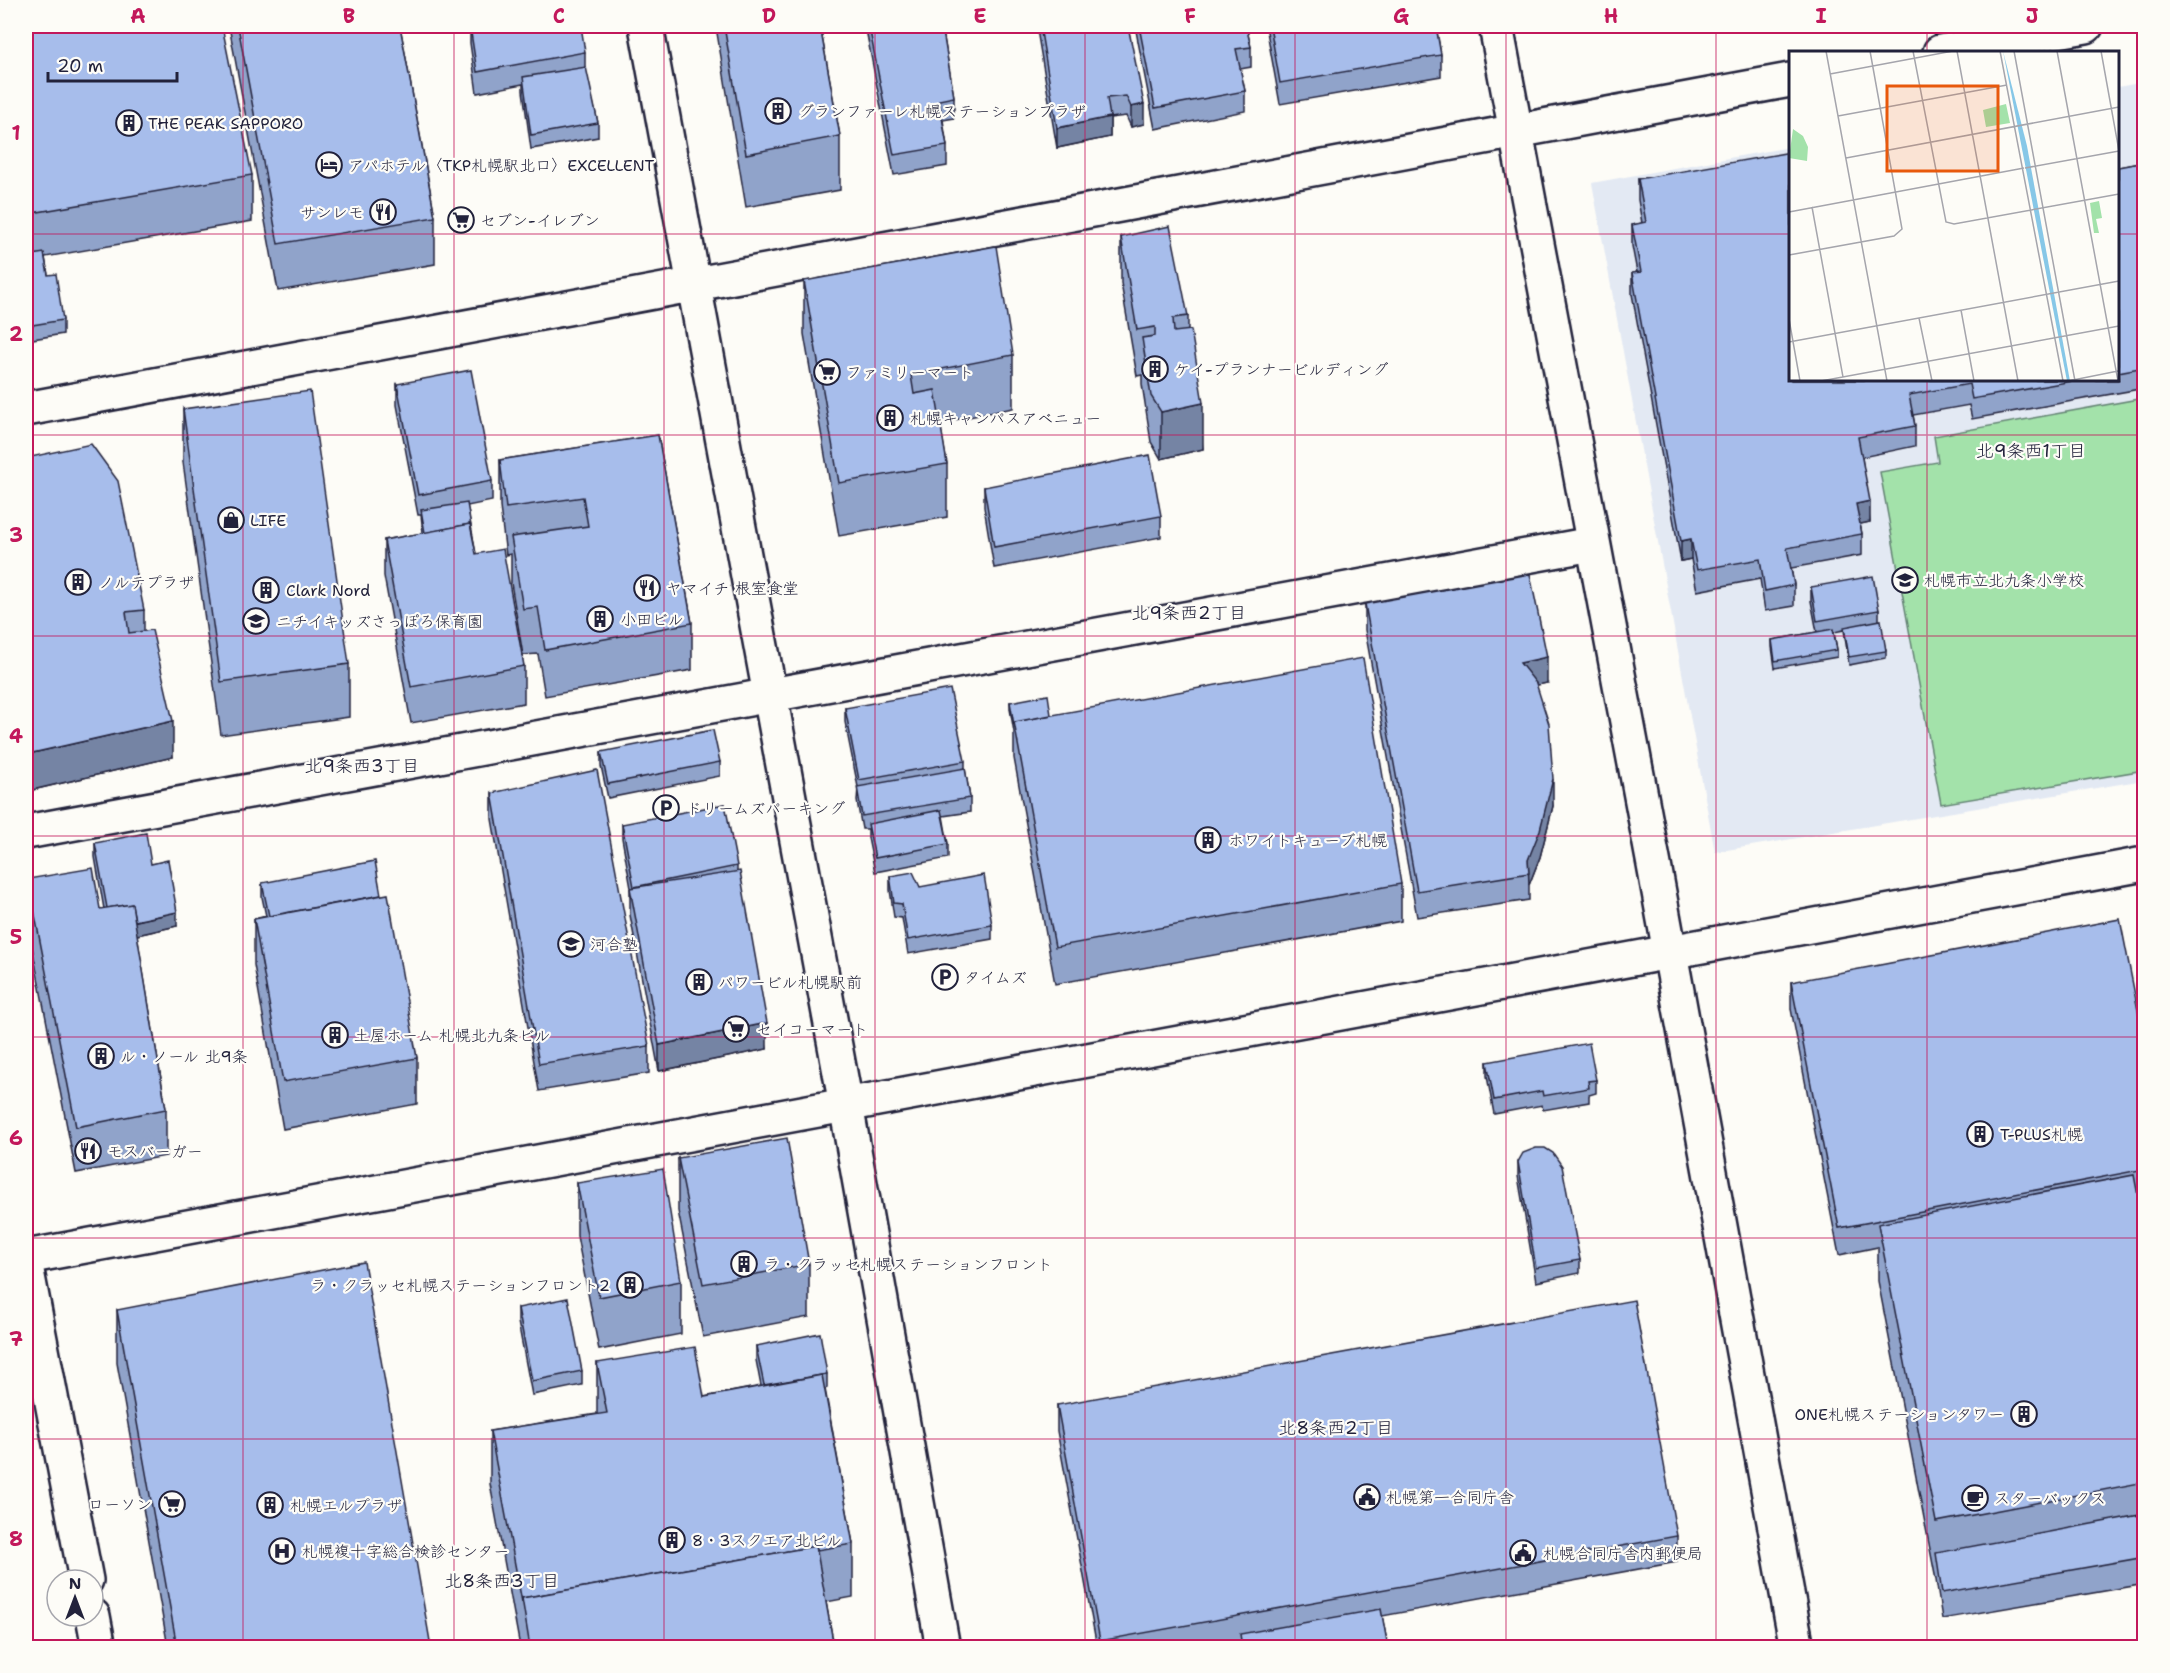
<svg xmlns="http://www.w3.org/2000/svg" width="2170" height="1673" font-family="'Shantell Sans','Klee One',sans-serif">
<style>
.built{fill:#e3e9f3}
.green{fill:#a3e2aa;stroke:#628272;stroke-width:1.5}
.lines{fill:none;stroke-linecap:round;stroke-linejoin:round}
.minor-casing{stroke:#22223b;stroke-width:38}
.tertiary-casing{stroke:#22223b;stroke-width:38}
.minor{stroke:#fdfcf7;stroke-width:33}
.tertiary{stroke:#fdfcf7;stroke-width:33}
.wall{fill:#90a3ca;stroke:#22223b;stroke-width:1.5}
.shaded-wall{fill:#7584a4;stroke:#22223b;stroke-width:1.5}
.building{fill:#a7bdeb;stroke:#22223b;stroke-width:1.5}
.grid{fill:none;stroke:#c2185b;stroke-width:1.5;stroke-opacity:0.55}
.labels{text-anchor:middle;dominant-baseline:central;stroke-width:4.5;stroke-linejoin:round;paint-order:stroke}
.poi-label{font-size:16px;fill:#22223b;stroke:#fdfcf7;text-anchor:start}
.neighbourhood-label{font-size:18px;fill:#22223b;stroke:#fdfcf7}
.inset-road{fill:none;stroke:#a5a5ac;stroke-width:1.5}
.view{fill:#e8590c;fill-opacity:0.15;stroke:#e8590c;stroke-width:3}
.inset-edge{fill:none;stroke:#22223b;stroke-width:3}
.neatline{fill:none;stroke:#c2185b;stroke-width:2}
.grid-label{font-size:20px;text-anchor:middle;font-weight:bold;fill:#c2185b}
</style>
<rect width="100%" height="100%" fill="#fdfcf7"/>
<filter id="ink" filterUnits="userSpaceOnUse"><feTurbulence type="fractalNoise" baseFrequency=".0167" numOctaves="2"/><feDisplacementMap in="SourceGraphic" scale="12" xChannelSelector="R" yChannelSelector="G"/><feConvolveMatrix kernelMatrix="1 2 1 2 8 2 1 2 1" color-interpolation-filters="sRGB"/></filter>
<g filter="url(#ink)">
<!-- built -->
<polygon class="built" points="2144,82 2144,780 1715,852 1592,183 1790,147 1790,380 2118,380 2118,87"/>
<!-- green -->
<polygon class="green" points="2144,398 2144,770 1941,804 1880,472 1938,462 1934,436"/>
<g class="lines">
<!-- minor casing -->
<g class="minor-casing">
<polyline id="minor" points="26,832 1592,544"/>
</g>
<!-- tertiary casing -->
<g class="tertiary-casing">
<g id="tertiary">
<polyline points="646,26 846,1105 943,1648"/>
<polyline points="1496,26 1654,865 1797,1648"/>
<polyline points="1940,52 2086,26"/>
<polyline points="26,409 1790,80"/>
<polyline points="26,1257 2144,864"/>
<polyline points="26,1266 86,1580"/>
<polyline points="93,1616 99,1648"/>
</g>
</g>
<!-- minor -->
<use href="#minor" class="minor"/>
<!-- tertiary -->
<use href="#tertiary" class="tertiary"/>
</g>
<!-- wall -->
<g class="wall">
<polygon points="26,26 252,175 252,221 45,257 48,275 63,320 63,334 26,340"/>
<polygon points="229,26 400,26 435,217 435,264 278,291"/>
<polygon points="470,26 585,52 585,68 598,123 598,137 531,149 523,91 523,84 477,93 470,43"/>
<polygon points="717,26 820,26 840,136 840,190 746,207 717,33"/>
<polygon points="867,26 942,26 954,97 954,118 943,120 947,146 947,166 894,175 867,35"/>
<polygon points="1038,26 1128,26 1144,124 1131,127 1126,116 1110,118 1110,137 1057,148 1038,36"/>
<polygon points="1136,26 1246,26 1251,47 1251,67 1240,69 1245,91 1245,111 1155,129 1136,31"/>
<polygon points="1266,26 1436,26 1441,55 1441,76 1280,104"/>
<polygon points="2145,162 2145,388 1972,419 1969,405 1913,415 1915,426 1915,446 1862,457 1870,522 1860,524 1862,534 1862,555 1791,568 1794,585 1794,606 1765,611 1760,579 1697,591 1691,559 1681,561 1632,294 1632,273 1637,272 1632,246 1632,225 1642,223 1638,200 1638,179 1791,380 2118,380 2118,167"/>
<polygon points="1121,237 1188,316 1188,330 1203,449 1161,459 1151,442 1142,384 1142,375 1137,376 1121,283"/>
<polygon points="804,281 1013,355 1013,408 940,423 947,464 947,517 839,536 804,334"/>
<polygon points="397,384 492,481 492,501 467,506 476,554 524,666 524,703 411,723 384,576 384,540 423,533 421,515 418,515 397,405"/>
<polygon points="183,409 349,664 349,717 221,735 183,462"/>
<polygon points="658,435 692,623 692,670 545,696 538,654 523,655 511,583 511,554 506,555 500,507 500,460"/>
<polygon points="26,462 144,610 144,631 173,757 28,791 26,782"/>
<polygon points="984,487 1161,516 1161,537 994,568 984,507"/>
<polygon points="1811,587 1879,610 1879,620 1886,651 1886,658 1849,665 1844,630 1834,632 1837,650 1837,657 1775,668 1772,647 1772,640 1817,632 1811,601"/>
<polygon points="1365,604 1547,683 1536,685 1553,806 1540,857 1529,885 1529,900 1417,917 1365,630"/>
<polygon points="1010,702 1051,715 1401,884 1401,921 1055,984 1014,758 1014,732 1010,709"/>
<polygon points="845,708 965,761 965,768 970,798 970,812 943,816 948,844 948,858 875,872 868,838 868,829 862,829 857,801 858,787 845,722"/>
<polygon points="601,752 720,762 720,776 608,798 601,766"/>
<polygon points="492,793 649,1046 649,1073 539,1091 492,819"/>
<polygon points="622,824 737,866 737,872 767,1049 659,1071 630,915 630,888 631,888 622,838"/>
<polygon points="95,843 151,864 177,926 137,935 166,1109 166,1156 76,1173 28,926 28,879 100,909 104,909 95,857"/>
<polygon points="890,876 920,887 992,925 992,939 908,954 902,918 894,917 890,890"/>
<polygon points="262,883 381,895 417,1058 417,1104 283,1129 254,965 254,919 266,916 262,897"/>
<polygon points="1791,982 2145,1046 2145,1196 2138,1197 2145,1232 2145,1584 1942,1619 1936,1580 1878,1281 1878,1247 1839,1255 1791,1009"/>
<polygon points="1487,1062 1596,1080 1596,1093 1589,1095 1589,1102 1543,1110 1542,1105 1494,1114 1487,1076"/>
<polygon points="678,1158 809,1264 809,1317 703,1337 678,1211"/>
<polygon points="1518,1162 1580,1260 1580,1273 1536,1282 1518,1176"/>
<polygon points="577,1183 681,1281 681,1334 599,1350 577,1236"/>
<polygon points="518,1308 582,1371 582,1385 532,1395 518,1322"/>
<polygon points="117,1310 431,1647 168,1647 117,1363"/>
<polygon points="756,1346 827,1374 827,1388 825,1389 853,1544 853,1597 826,1602 834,1647 520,1647 490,1484 490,1431 597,1414 597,1363 704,1397 761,1386 756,1360"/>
<polygon points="1057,1405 1677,1536 1677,1562 1382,1616 1388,1647 1241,1647 1240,1642 1208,1647 1097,1647 1057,1431"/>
</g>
<!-- shaded-wall -->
<g class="shaded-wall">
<polygon points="1144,104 1144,124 1131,127 1131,107"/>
<polygon points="1110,117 1110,137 1057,148 1057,128"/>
<polygon points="1203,403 1203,449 1161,459 1161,412"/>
<polygon points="1870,501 1870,522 1856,525 1856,504"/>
<polygon points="1691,539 1691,559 1681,561 1681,541"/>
<polygon points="1547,657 1547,683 1520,689 1520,663"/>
<polygon points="173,721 173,757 28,791 28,754"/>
<polygon points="1553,779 1553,806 1540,857 1529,885 1528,860"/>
<polygon points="177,912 177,926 110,941 110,927"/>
<polygon points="767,1023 767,1049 659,1071 659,1045"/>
</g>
<!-- building -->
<g class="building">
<polygon points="26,26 222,26 252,175 26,214"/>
<polygon points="238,26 400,26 435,217 278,244"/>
<polygon points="470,26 581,26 585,52 477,72"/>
<polygon points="724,26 820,26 840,136 746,154"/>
<polygon points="869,26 942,26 954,97 939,100 947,146 894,155"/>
<polygon points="1040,26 1128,26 1144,104 1131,107 1126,96 1107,98 1110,117 1057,128"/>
<polygon points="1139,26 1246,26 1251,47 1236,49 1245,91 1155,108"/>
<polygon points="1270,26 1436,26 1441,55 1280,83"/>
<polygon points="586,67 598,123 531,135 523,77"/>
<polygon points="1791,152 1791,380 2078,380 1972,399 1969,384 1909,395 1915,426 1858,437 1870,501 1856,504 1862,534 1787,548 1794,585 1765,591 1760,559 1697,570 1691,539 1681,541 1632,273 1641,272 1632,225 1646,222 1638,179"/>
<polygon points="2145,162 2145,367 2118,372 2118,167"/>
<polygon points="1170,226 1188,316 1173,318 1174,332 1191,330 1203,403 1161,412 1151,396 1142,338 1155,336 1155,327 1137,330 1121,237"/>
<polygon points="996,246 1013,355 911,375 914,394 935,390 947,464 839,483 804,281"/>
<polygon points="44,253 48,275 56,274 63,320 26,326 26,256"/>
<polygon points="471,370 492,481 418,495 397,384"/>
<polygon points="310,391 349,664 221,682 183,409"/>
<polygon points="658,435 692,623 545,650 538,607 523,609 511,537 588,526 583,497 506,508 500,460"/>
<polygon points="91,444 118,481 144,610 126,612 129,633 152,630 173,721 28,754 26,746 26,458"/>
<polygon points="1150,455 1161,516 994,547 984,487"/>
<polygon points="467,503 474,543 470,524 425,533 421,510"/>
<polygon points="470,524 476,554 503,549 524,666 411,687 384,540"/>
<polygon points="1530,574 1547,657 1520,663 1536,683 1549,724 1553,779 1540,830 1528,860 1529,873 1417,891 1365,604"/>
<polygon points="1873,576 1879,610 1817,621 1811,587"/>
<polygon points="1881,620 1886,651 1849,657 1844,627"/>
<polygon points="1833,629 1837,650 1775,661 1772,640"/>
<polygon points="1363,658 1401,884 1055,947 1014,722"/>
<polygon points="950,689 965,761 859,780 845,708"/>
<polygon points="1048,695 1051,715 1014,722 1014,725 1010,702"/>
<polygon points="713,730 720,762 608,784 601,752"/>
<polygon points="965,768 970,798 862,816 857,787"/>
<polygon points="597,770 649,1046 539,1064 492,793"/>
<polygon points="725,804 737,866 634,887 622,824"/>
<polygon points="941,810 948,844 875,858 868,824"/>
<polygon points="146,833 151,864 168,860 177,912 135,921 132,904 107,908 95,843"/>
<polygon points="375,861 381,895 269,916 262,883"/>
<polygon points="93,868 100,909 132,904 166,1109 76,1127 28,879"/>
<polygon points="740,871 767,1023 659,1045 630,888"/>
<polygon points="913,872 920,887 984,875 992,925 908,940 902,904 894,903 890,876"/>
<polygon points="388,894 417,1058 283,1082 254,919"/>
<polygon points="2120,919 2145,1046 2145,1169 1839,1228 1791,982"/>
<polygon points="1589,1043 1596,1080 1588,1081 1589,1088 1543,1096 1542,1091 1494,1100 1487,1062"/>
<polygon points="787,1138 809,1264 703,1284 678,1158"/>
<polygon points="1536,1148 1545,1148 1553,1153 1562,1166 1580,1260 1536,1268 1518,1162 1523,1153"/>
<polygon points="663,1169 681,1281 599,1297 577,1183"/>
<polygon points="2134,1175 2145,1232 2145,1482 1936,1522 1878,1224"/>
<polygon points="364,1262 431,1647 177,1647 117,1310"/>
<polygon points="568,1298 582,1371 532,1381 518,1308"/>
<polygon points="1634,1300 1677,1536 1100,1641 1057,1405"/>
<polygon points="820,1333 827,1374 764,1385 756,1346"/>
<polygon points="695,1347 704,1397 822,1375 853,1544 817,1550 816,1546 522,1598 522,1602 490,1431 607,1413 597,1363"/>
<polygon points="2145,1514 2145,1557 1942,1593 1936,1553"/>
<polygon points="816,1546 834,1647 530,1647 522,1598"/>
<polygon points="1381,1609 1388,1647 1242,1647 1240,1634"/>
</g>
</g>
<!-- grid -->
<path class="grid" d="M243,26V1648M454,26V1648M664,26V1648M875,26V1648M1085,26V1648M1295,26V1648M1506,26V1648M1716,26V1648M1927,26V52M26,234H1790M2118,234H2144M1927,380V1648M26,435H2144M26,636H2144M26,836H2144M26,1037H2144M26,1238H2144M26,1439H2144"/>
<!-- icons -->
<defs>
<g id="building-ring" transform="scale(1.35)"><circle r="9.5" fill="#fdfcf7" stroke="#22223b" stroke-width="1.5"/><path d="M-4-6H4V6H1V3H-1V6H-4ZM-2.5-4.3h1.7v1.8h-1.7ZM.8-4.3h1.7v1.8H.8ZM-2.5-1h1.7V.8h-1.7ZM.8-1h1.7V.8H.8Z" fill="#22223b"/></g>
<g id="hotel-ring" transform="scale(1.35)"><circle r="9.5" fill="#fdfcf7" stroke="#22223b" stroke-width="1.5"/><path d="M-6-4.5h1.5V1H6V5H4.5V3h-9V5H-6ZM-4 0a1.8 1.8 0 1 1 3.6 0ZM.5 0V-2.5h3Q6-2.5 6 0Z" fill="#22223b"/></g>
<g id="restaurant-ring" transform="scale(1.35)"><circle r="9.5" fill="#fdfcf7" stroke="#22223b" stroke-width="1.5"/><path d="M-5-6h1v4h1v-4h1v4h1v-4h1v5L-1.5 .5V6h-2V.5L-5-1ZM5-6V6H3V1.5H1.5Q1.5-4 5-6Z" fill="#22223b"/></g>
<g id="supermarket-ring" transform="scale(1.35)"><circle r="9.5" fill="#fdfcf7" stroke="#22223b" stroke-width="1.5"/><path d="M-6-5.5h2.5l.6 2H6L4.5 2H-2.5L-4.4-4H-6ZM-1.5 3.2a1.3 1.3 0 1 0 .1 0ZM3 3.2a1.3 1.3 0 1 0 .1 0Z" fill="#22223b"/></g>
<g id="shop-ring" transform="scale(1.35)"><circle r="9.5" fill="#fdfcf7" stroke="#22223b" stroke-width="1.5"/><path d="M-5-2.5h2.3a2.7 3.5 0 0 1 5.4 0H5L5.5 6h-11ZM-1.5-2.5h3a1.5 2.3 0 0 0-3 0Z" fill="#22223b"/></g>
<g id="school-ring" transform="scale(1.35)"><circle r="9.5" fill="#fdfcf7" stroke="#22223b" stroke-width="1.5"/><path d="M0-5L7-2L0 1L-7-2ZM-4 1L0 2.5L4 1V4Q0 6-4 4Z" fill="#22223b"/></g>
<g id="parking-ring" transform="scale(1.35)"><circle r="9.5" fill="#fdfcf7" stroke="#22223b" stroke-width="1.5"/><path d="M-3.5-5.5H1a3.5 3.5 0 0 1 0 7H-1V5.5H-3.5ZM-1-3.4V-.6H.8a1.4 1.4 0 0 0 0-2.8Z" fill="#22223b"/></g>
<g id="university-ring" transform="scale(1.35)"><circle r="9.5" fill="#fdfcf7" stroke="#22223b" stroke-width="1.5"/><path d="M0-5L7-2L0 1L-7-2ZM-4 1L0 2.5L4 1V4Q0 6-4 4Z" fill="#22223b"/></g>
<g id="civic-ring" transform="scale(1.35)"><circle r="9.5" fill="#fdfcf7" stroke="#22223b" stroke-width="1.5"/><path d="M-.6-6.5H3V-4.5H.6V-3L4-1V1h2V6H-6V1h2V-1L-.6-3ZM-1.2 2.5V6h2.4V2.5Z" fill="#22223b"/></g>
<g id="cafe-ring" transform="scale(1.35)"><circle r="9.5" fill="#fdfcf7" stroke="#22223b" stroke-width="1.5"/><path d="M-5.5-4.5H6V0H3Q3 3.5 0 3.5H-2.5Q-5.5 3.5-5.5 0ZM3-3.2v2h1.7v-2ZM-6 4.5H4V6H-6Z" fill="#22223b"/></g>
<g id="hospital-ring" transform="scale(1.35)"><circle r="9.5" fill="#fdfcf7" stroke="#22223b" stroke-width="1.5"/><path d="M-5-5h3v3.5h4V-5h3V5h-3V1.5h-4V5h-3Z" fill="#22223b"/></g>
</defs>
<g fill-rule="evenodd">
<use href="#building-ring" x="778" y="111"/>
<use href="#building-ring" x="129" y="123"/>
<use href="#hotel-ring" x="329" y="165"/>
<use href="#restaurant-ring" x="383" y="212"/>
<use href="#supermarket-ring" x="461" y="220"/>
<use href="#building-ring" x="1155" y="369"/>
<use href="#supermarket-ring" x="827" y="372"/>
<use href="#building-ring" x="890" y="418"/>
<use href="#shop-ring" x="231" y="520"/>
<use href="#school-ring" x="1905" y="580"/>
<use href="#building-ring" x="78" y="582"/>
<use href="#restaurant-ring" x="647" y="588"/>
<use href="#building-ring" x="266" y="590"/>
<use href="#building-ring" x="600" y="619"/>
<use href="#school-ring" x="256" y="621"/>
<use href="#parking-ring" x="666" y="808"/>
<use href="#building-ring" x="1208" y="840"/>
<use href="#university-ring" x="571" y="944"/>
<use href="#parking-ring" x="945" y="977"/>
<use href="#building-ring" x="699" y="982"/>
<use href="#supermarket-ring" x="736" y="1029"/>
<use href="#building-ring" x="335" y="1035"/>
<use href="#building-ring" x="101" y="1056"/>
<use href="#building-ring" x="1980" y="1134"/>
<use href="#restaurant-ring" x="88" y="1151"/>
<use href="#building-ring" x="744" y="1264"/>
<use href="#building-ring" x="630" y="1285"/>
<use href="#building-ring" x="2024" y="1414"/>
<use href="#civic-ring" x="1367" y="1497"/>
<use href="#cafe-ring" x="1975" y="1498"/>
<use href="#supermarket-ring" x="172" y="1504"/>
<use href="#building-ring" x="270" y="1505"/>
<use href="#building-ring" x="672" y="1540"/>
<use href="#hospital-ring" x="282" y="1551"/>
<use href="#civic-ring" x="1523" y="1553"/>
</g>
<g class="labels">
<!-- poi labels -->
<g class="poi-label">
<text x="798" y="111">グランファーレ札幌ステーションプラザ</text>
<text x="148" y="123">THE PEAK SAPPORO</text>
<text x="348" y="165">アパホテル〈TKP札幌駅北口〉EXCELLENT</text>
<text x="364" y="212" text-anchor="end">サンレモ</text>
<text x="480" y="220">セブン-イレブン</text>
<text x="1174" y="369">ケイ-プランナービルディング</text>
<text x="846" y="372">ファミリーマート</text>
<text x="910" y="418">札幌キャンパスアベニュー</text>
<text x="250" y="520">LIFE</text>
<text x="1924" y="580">札幌市立北九条小学校</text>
<text x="98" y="582">ノルテプラザ</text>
<text x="666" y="588">ヤマイチ 根室食堂</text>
<text x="286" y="590">Clark Nord</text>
<text x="620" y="619">小田ビル</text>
<text x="276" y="621">ニチイキッズさっぽろ保育園</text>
<text x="686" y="808">ドリームズパーキング</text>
<text x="1228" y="840">ホワイトキューブ札幌</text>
<text x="590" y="944">河合塾</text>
<text x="964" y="977">タイムズ</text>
<text x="718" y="982">パワービル札幌駅前</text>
<text x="756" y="1029">セイコーマート</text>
<text x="354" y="1035">土屋ホーム 札幌北九条ビル</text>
<text x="120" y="1056">ル・ノール 北9条</text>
<text x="2000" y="1134">T-PLUS札幌</text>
<text x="107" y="1151">モスバーガー</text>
<text x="764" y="1264">ラ・クラッセ札幌ステーションフロント</text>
<text x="610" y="1285" text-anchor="end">ラ・クラッセ札幌ステーションフロント2</text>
<text x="2004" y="1414" text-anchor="end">ONE札幌ステーションタワー</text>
<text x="1386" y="1497">札幌第一合同庁舎</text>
<text x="1994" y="1498">スターバックス</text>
<text x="152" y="1504" text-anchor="end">ローソン</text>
<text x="290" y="1505">札幌エルプラザ</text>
<text x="692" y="1540">8・3スクエア北ビル</text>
<text x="302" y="1551">札幌複十字総合検診センター</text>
<text x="1543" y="1553">札幌合同庁舎内郵便局</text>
</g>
<!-- neighbourhood labels -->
<g class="neighbourhood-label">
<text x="2031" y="451">北9条西1丁目</text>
<text x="1189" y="613">北9条西2丁目</text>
<text x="362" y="766">北9条西3丁目</text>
<text x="1336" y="1428">北8条西2丁目</text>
<text x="502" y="1581">北8条西3丁目</text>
</g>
</g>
<!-- overview -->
<g transform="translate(1789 51)">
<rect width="330" height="330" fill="#fdfcf7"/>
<path d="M217,53L221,72L197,76L194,59ZM4,78L14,85L19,96L18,110L0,107ZM310,150L313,167L307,168L310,182H305L301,152Z" fill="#a3e2aa"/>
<path d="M214,0L238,95L281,330H278Z" fill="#86c7e7"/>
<path class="inset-road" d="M37,0L98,330M124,0L157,171L165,173L330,143M168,0L229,330M211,0L274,330M225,0L286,330M268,0L329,330M312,0L330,100M41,23L164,0M49,65L218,34M57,107L330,56M236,117L330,100M23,156L54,326M0,161L235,117M0,204L105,185L113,178L81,0M172,259L185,330M130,267L143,330M0,268L11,330M0,291L330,230M32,330L330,275M279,330L329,320"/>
<path class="view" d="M98,35H209V120H98Z"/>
<rect width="330" height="330" class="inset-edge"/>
</g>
<!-- margin -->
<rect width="2170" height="1673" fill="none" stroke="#fdfcf7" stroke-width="66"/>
<!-- north arrow -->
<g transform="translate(75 1598)"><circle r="28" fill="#fdfcf7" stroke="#a5a5ac" stroke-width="1.5"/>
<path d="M0-4.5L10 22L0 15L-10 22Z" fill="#22223b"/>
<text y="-9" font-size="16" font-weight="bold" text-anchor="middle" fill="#22223b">N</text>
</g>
<!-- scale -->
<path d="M48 72v9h129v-9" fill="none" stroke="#22223b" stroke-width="3"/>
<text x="57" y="72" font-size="18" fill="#22223b" stroke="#fdfcf7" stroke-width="4.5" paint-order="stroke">20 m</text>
<rect x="33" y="33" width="2104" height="1607" class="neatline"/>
<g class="grid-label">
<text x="138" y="23">A</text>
<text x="349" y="23">B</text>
<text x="559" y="23">C</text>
<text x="769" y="23">D</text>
<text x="980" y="23">E</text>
<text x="1190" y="23">F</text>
<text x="1401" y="23">G</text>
<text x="1611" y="23">H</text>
<text x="1821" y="23">I</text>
<text x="2032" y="23">J</text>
<text x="16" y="140">1</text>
<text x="16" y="341">2</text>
<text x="16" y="542">3</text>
<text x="16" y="743">4</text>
<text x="16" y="944">5</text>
<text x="16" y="1145">6</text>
<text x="16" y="1346">7</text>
<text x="16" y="1546">8</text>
</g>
</svg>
